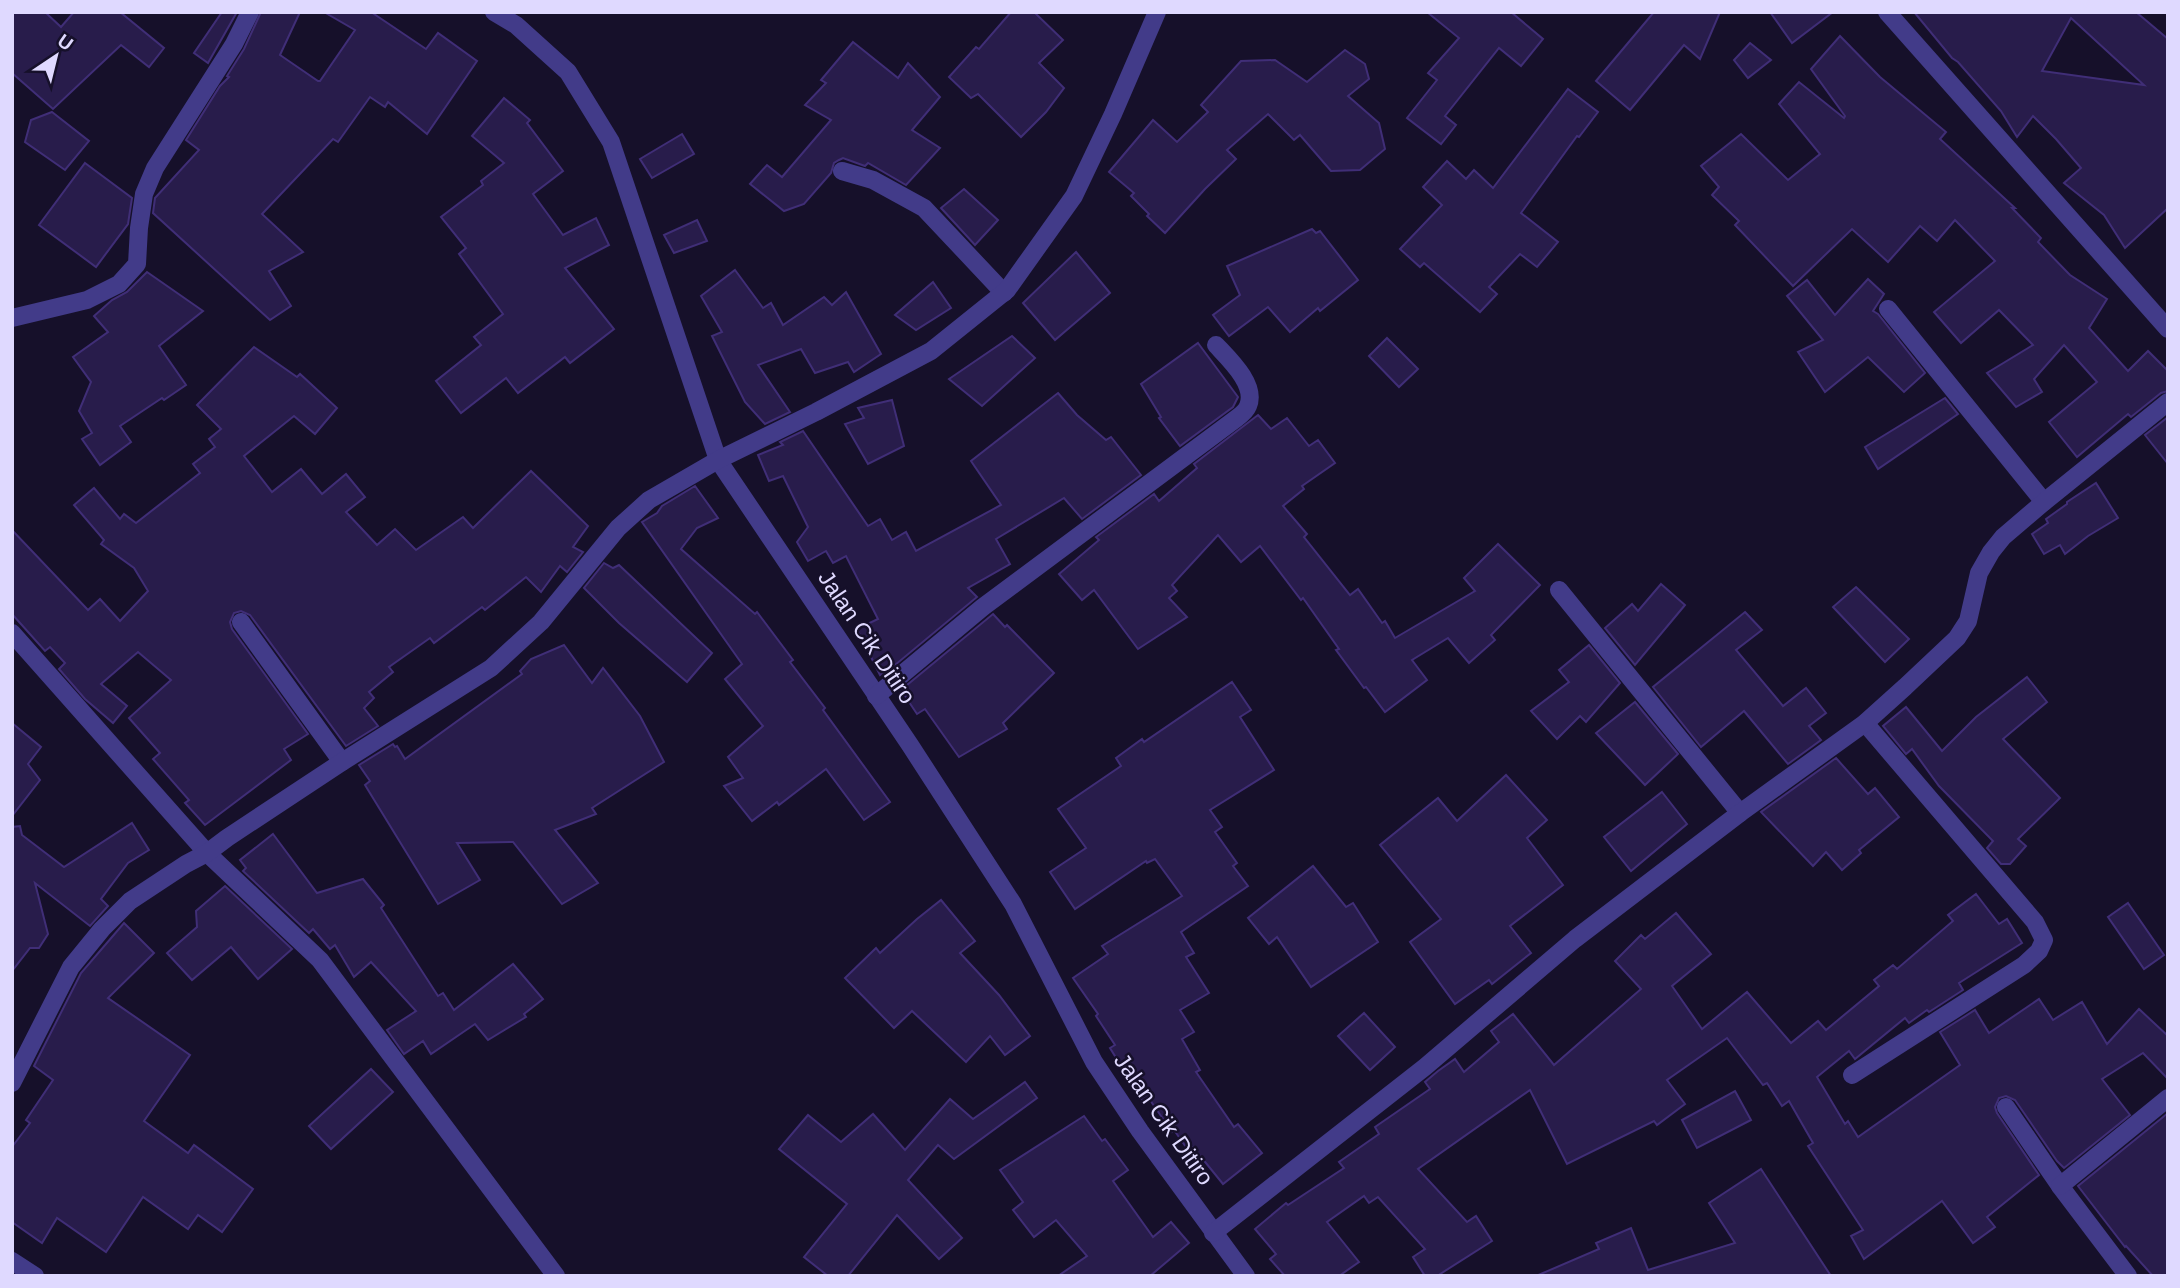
<svg xmlns="http://www.w3.org/2000/svg" width="2180" height="1288" font-family="Arial,sans-serif">
<style>
.building{fill:#281c4b;stroke:#402e77;stroke-width:2;fill-rule:evenodd}
.lines{fill:none;stroke-linecap:round;stroke-linejoin:round}
.minor{stroke:#423b89;stroke-width:18}
.labels{text-anchor:middle;dominant-baseline:central;stroke-width:5;stroke-linejoin:round;paint-order:stroke}
.street-label{font-size:23px;fill:#dfd9ff;stroke:#16102a}
</style>
<rect width="100%" height="100%" fill="#16102a"/>
<!-- building -->
<g class="building">
<polygon points="12,12 45,12 61,27 74,12 120,12 164,48 149,67 121,45 53,109 12,73"/>
<polygon points="222,12 237,12 208,63 194,53"/>
<polygon points="261,12 300,12 280,55 318,81 320,81 355,30 324,12 371,12 426,49 438,33 477,61 427,134 388,102 385,107 370,97 338,142 333,139 262,214 303,252 269,271 291,306 270,320 153,213 155,198 199,150 186,140 220,86 229,77 227,76 244,49"/>
<polygon points="1011,12 1034,12 1063,40 1039,63 1064,88 1046,112 1021,137 978,94 971,98 949,77 976,47 979,49"/>
<polygon points="1427,12 1511,12 1543,39 1521,66 1499,48 1445,116 1456,125 1441,144 1407,118 1437,80 1428,73 1459,38"/>
<polygon points="1654,12 1720,12 1700,59 1684,45 1630,110 1596,81"/>
<polygon points="1770,12 1833,12 1792,43"/>
<path d="M1914,12H2136L2168,39V208L2125,248L2104,215L2064,183L2081,168L2056,139L2033,116L2017,137L2001,111L1958,62L1952,58ZM2071,18L2144,85L2042,71Z"/>
<polygon points="1840,36 1880,77 1946,132 1940,139 2015,208 2012,208 2041,238 2038,242 2070,275 2107,299 2089,328 2128,371 2148,351 2168,371 2168,391 2161,393 2131,417 2128,414 2077,457 2049,422 2097,382 2064,345 2034,379 2042,392 2016,407 1987,373 2033,345 1999,310 1961,343 1934,312 1995,261 1955,220 1937,241 1920,226 1888,262 1852,229 1793,286 1735,225 1739,221 1712,195 1719,187 1701,166 1741,134 1788,180 1820,154 1779,104 1799,82 1844,118 1845,116 1811,69"/>
<polygon points="853,42 898,78 908,63 940,97 912,130 940,148 906,185 868,163 865,166 843,158 839,160 834,163 831,173 804,204 784,211 750,184 767,165 782,177 831,120 805,105 826,83 821,80"/>
<polygon points="1750,43 1771,60 1748,78 1734,60"/>
<polygon points="1345,50 1365,64 1369,79 1348,96 1379,123 1385,149 1360,170 1331,171 1300,135 1294,140 1268,114 1227,150 1236,159 1205,189 1165,233 1147,216 1149,214 1131,196 1134,193 1109,172 1153,120 1177,142 1208,112 1201,105 1241,61 1275,60 1307,82"/>
<polygon points="1568,89 1598,112 1579,137 1577,136 1521,213 1558,242 1537,267 1520,254 1489,287 1497,294 1480,312 1424,263 1420,267 1400,249 1442,205 1423,187 1447,161 1466,179 1474,170 1493,188"/>
<polygon points="504,98 530,120 527,123 563,171 533,194 563,235 596,218 609,245 565,268 614,329 570,363 565,357 518,393 506,378 461,413 436,381 481,345 474,337 503,314 459,254 466,248 441,217 483,185 481,181 504,163 472,136"/>
<polygon points="52,112 89,141 65,170 25,142 31,120"/>
<polygon points="682,134 694,154 652,178 640,159"/>
<polygon points="85,163 132,198 128,224 96,267 39,225"/>
<polygon points="964,189 998,220 975,245 941,208"/>
<polygon points="697,220 707,241 674,253 664,235"/>
<polygon points="1312,229 1316,233 1320,231 1358,280 1320,311 1318,308 1290,332 1268,307 1229,336 1213,315 1240,295 1227,266"/>
<polygon points="1076,252 1110,293 1055,340 1023,303"/>
<polygon points="735,270 763,308 771,303 783,325 824,297 832,305 846,292 881,354 854,372 848,362 815,373 801,349 758,365 790,412 765,424 745,402 712,336 722,332 701,296"/>
<polygon points="147,272 203,311 159,346 186,385 164,400 162,398 120,426 131,442 100,465 82,439 92,433 79,411 91,382 73,357 108,332 94,316 112,300 127,292"/>
<polygon points="1868,279 1884,294 1873,311 1878,314 1925,373 1904,392 1868,357 1825,392 1798,352 1823,340 1787,296 1807,280 1835,315"/>
<polygon points="933,282 951,308 916,330 895,315"/>
<polygon points="1012,336 1035,358 982,406 949,379"/>
<polygon points="1387,338 1418,369 1399,387 1369,356"/>
<polygon points="1198,343 1238,397 1233,407 1180,446 1159,418 1161,417 1141,384"/>
<polygon points="254,347 297,377 300,374 337,408 315,434 294,416 244,456 272,492 301,469 322,494 346,474 365,497 346,512 377,545 395,529 416,550 463,517 473,528 531,471 588,526 573,547 583,552 567,572 560,566 541,592 526,577 485,610 482,607 434,643 430,638 389,667 393,672 369,692 374,698 364,708 378,726 346,746 250,615 241,611 234,613 230,622 232,629 308,734 284,749 291,760 205,825 185,803 189,800 153,759 160,753 129,718 171,680 138,652 101,684 127,706 113,723 85,699 59,669 65,663 50,647 45,651 12,614 12,530 88,610 100,599 120,621 148,591 134,568 101,544 104,540 74,505 94,488 120,519 124,514 136,523 200,473 193,464 215,447 209,439 221,429 197,405"/>
<polygon points="1058,393 1077,415 1106,440 1111,437 1141,475 1082,519 1064,498 996,539 1010,564 968,588 977,597 889,670 880,675 857,629 878,619 846,556 833,563 826,551 808,561 797,542 808,527 783,476 769,481 758,455 783,445 780,442 803,431 868,526 880,519 892,540 906,532 916,551 1001,505 971,461"/>
<polygon points="1945,398 1958,414 1878,469 1865,447"/>
<polygon points="892,400 904,446 868,464 845,424 864,418 858,408"/>
<polygon points="1258,415 1271,429 1287,418 1309,446 1318,440 1335,463 1302,486 1304,489 1283,506 1307,534 1304,537 1350,595 1358,589 1382,623 1385,621 1395,638 1475,591 1464,578 1498,544 1540,585 1491,635 1495,640 1469,663 1448,638 1412,660 1427,680 1385,712 1366,687 1364,688 1336,650 1339,649 1303,598 1301,600 1260,546 1241,562 1218,535 1172,585 1177,591 1169,598 1187,617 1138,649 1094,590 1082,600 1059,574 1099,540 1096,537 1154,494 1159,501 1197,468 1194,464"/>
<polygon points="2168,417 2168,464 2145,435"/>
<polygon points="2096,483 2118,518 2088,536 2065,554 2060,545 2044,554 2032,534 2048,523 2046,519 2067,504 2067,502"/>
<polygon points="695,486 718,518 697,528 681,549 755,614 757,612 793,660 790,662 825,708 823,710 890,802 864,820 826,769 779,805 777,802 752,821 724,786 743,778 728,757 763,726 725,679 742,664 642,522 657,513 662,506"/>
<polygon points="604,563 613,568 619,565 712,653 687,682 619,623 584,588"/>
<polygon points="1661,584 1685,605 1635,665 1605,628 1632,604 1638,611"/>
<polygon points="1856,587 1909,639 1885,662 1833,607"/>
<polygon points="1745,612 1762,630 1736,650 1783,706 1806,688 1826,713 1809,726 1821,740 1788,764 1744,711 1701,747 1653,687"/>
<polygon points="993,614 1005,627 1007,625 1054,673 1003,723 1007,729 959,757 925,709 917,714 901,690"/>
<polygon points="564,645 592,683 603,668 640,716 664,762 592,808 596,814 555,830 598,883 562,904 513,842 457,843 480,880 438,904 365,785 370,781 359,765 393,744 395,747 397,746 405,759 522,674 520,671 531,659"/>
<polygon points="1589,645 1620,683 1586,722 1580,716 1557,739 1531,711 1569,682 1559,670"/>
<polygon points="2027,677 2047,702 2003,739 2060,798 2018,839 2026,846 2010,864 2001,864 1987,848 1993,841 1939,786 1912,749 1906,754 1883,726 1906,707 1942,751 1976,717"/>
<polygon points="1232,682 1251,710 1240,717 1274,770 1210,810 1222,827 1215,832 1237,863 1233,866 1248,886 1181,932 1194,953 1186,957 1209,993 1180,1010 1194,1032 1182,1039 1200,1070 1196,1072 1234,1127 1238,1124 1262,1153 1223,1184 1193,1147 1188,1150 1174,1130 1172,1132 1150,1100 1144,1103 1110,1048 1115,1045 1096,1016 1098,1014 1073,978 1108,954 1102,946 1182,896 1155,859 1147,863 1146,861 1075,909 1050,872 1086,848 1058,809 1121,766 1116,758 1142,739 1144,742"/>
<polygon points="1635,702 1678,754 1645,785 1596,733"/>
<polygon points="12,723 41,747 28,764 40,780 12,816"/>
<polygon points="1836,758 1868,794 1875,788 1899,817 1859,850 1861,853 1842,870 1826,852 1813,866 1761,812"/>
<polygon points="1506,775 1547,820 1527,838 1563,885 1510,926 1531,953 1492,984 1489,980 1455,1004 1410,942 1441,919 1380,845 1438,798 1457,821"/>
<polygon points="1662,792 1687,824 1631,871 1604,837"/>
<polygon points="132,823 149,850 128,863 101,899 108,906 90,926 35,883 48,934 39,948 30,948 12,971 12,827 20,826 22,835 64,867"/>
<polygon points="273,834 317,893 363,879 384,905 381,908 438,996 443,993 454,1010 513,964 543,999 524,1014 526,1017 488,1040 475,1024 431,1054 423,1041 404,1054 387,1030 416,1011 371,962 354,977 335,945 330,949 313,929 309,933 243,871 246,868 240,860"/>
<polygon points="1313,866 1346,907 1353,903 1378,942 1311,987 1277,937 1269,944 1248,918"/>
<polygon points="225,886 292,949 258,979 231,947 192,980 167,953 197,927 196,911"/>
<polygon points="1976,894 1999,924 2007,919 2022,943 1959,983 1963,990 1929,1012 1927,1010 1909,1023 1905,1018 1855,1059 1849,1051 1817,1077 1845,1124 1848,1121 1858,1137 1960,1065 1940,1032 1975,1010 1989,1033 2039,999 2053,1020 2082,1002 2107,1044 2139,1009 2168,1036 2168,1079 2143,1053 2102,1079 2130,1115 2064,1168 2057,1161 2015,1100 2006,1096 1999,1098 1995,1107 1997,1113 2039,1175 1987,1217 1995,1227 1973,1243 1942,1201 1864,1259 1851,1236 1863,1230 1808,1146 1813,1143 1789,1101 1782,1106 1767,1083 1763,1085 1727,1038 1667,1080 1685,1104 1657,1125 1654,1121 1567,1164 1530,1090 1418,1169 1467,1222 1476,1216 1492,1241 1437,1276 1425,1276 1413,1257 1425,1249 1378,1197 1369,1203 1364,1196 1327,1222 1359,1262 1339,1276 1285,1276 1270,1259 1276,1254 1255,1229 1286,1203 1288,1205 1344,1168 1339,1162 1379,1134 1375,1127 1430,1089 1425,1082 1438,1071 1455,1059 1464,1072 1499,1042 1491,1031 1513,1014 1554,1065 1641,989 1615,961 1641,935 1645,939 1676,913 1711,954 1672,986 1702,1029 1747,992 1791,1043 1818,1021 1826,1030 1879,986 1874,980 1893,965 1897,969 1953,921 1948,915"/>
<polygon points="941,900 975,941 960,953 999,995 1030,1036 1005,1055 990,1036 966,1062 912,1011 894,1028 845,978 876,948 880,953 917,919"/>
<polygon points="2128,903 2164,955 2144,969 2108,917"/>
<polygon points="124,923 154,953 108,998 190,1055 144,1121 188,1153 194,1145 253,1189 222,1232 198,1215 188,1229 143,1197 106,1252 57,1218 42,1243 12,1222 12,1147 30,1123 26,1120 53,1080 34,1066 81,973"/>
<polygon points="1364,1013 1395,1047 1370,1070 1338,1036"/>
<polygon points="371,1069 393,1092 331,1149 309,1126"/>
<polygon points="1025,1082 1037,1098 954,1159 938,1145 908,1180 962,1238 939,1259 897,1215 848,1276 828,1276 804,1257 847,1204 779,1149 808,1115 841,1142 873,1114 905,1150 950,1099 973,1119"/>
<polygon points="1735,1091 1751,1120 1697,1148 1682,1120"/>
<polygon points="2168,1113 2168,1276 2153,1276 2126,1246 2125,1247 2078,1186"/>
<polygon points="1084,1116 1102,1141 1105,1139 1128,1170 1113,1181 1153,1237 1171,1222 1189,1243 1150,1276 1058,1276 1087,1256 1056,1220 1034,1237 1013,1210 1023,1202 1000,1170"/>
<polygon points="1761,1169 1831,1276 1536,1276 1599,1249 1596,1243 1631,1228 1648,1270 1735,1243 1709,1203"/>
</g>
<g class="lines">
<!-- minor -->
<g class="minor">
<polyline points="494,12 516,25 568,72 611,142 718,460 910,745 1013,904 1094,1062 1140,1131 1246,1276"/>
<polyline points="1887,12 2168,329"/>
<polyline points="842,171 873,180 924,208 1004,293"/>
<polyline points="1888,309 2044,502"/>
<polyline points="12,318 87,300 119,284 137,264 139,228 144,194 155,168 234,44 250,12"/>
<polyline points="1559,590 1740,813"/>
<polyline points="241,622 342,762"/>
<polyline points="12,633 207,853 320,960 556,1276"/>
<path d="M876,696L983,607L1237,418C1241,415 1246,411 1248,406C1257,385 1229,359 1216,345"/>
<polyline points="1852,1075 2024,965 2039,951 2044,940 2035,922 1865,723"/>
<polyline points="12,1083 71,967 102,929 130,901 186,864 207,853 227,838 342,762 491,668 541,622 618,528 649,500 718,460 816,412 931,351 1007,290 1074,196 1113,114 1157,12"/>
<polyline points="2006,1107 2060,1186 2128,1276"/>
<polyline points="2060,1186 2168,1098"/>
<polyline points="1213,1233 1425,1067 1575,939 1740,813 1865,723 1905,687 1957,638 1968,621 1979,573 1991,552 2003,537 2044,502 2168,402"/>
<polyline points="12,1261 35,1276"/>
</g>
</g>
<g class="labels">
<!-- street labels -->
<g class="street-label">
<text transform="translate(867 637) rotate(56)">Jalan Cik Ditiro</text>
<text transform="translate(1164 1119) rotate(55)">Jalan Cik Ditiro</text>
</g>
</g>
<!-- border -->
<rect width="2180" height="1288" fill="none" stroke="#dfd9ff" stroke-width="28"/>
<!-- north arrow -->
<g transform="translate(56 56) rotate(35)" stroke="#16102a" stroke-width="5" paint-order="stroke">
<path d="M0-5L12 26L0 18L-12 26Z" fill="#dfd9ff"/>
<text y="-10" font-size="19" font-weight="bold" text-anchor="middle" fill="#dfd9ff">U</text>
</g>
</svg>
